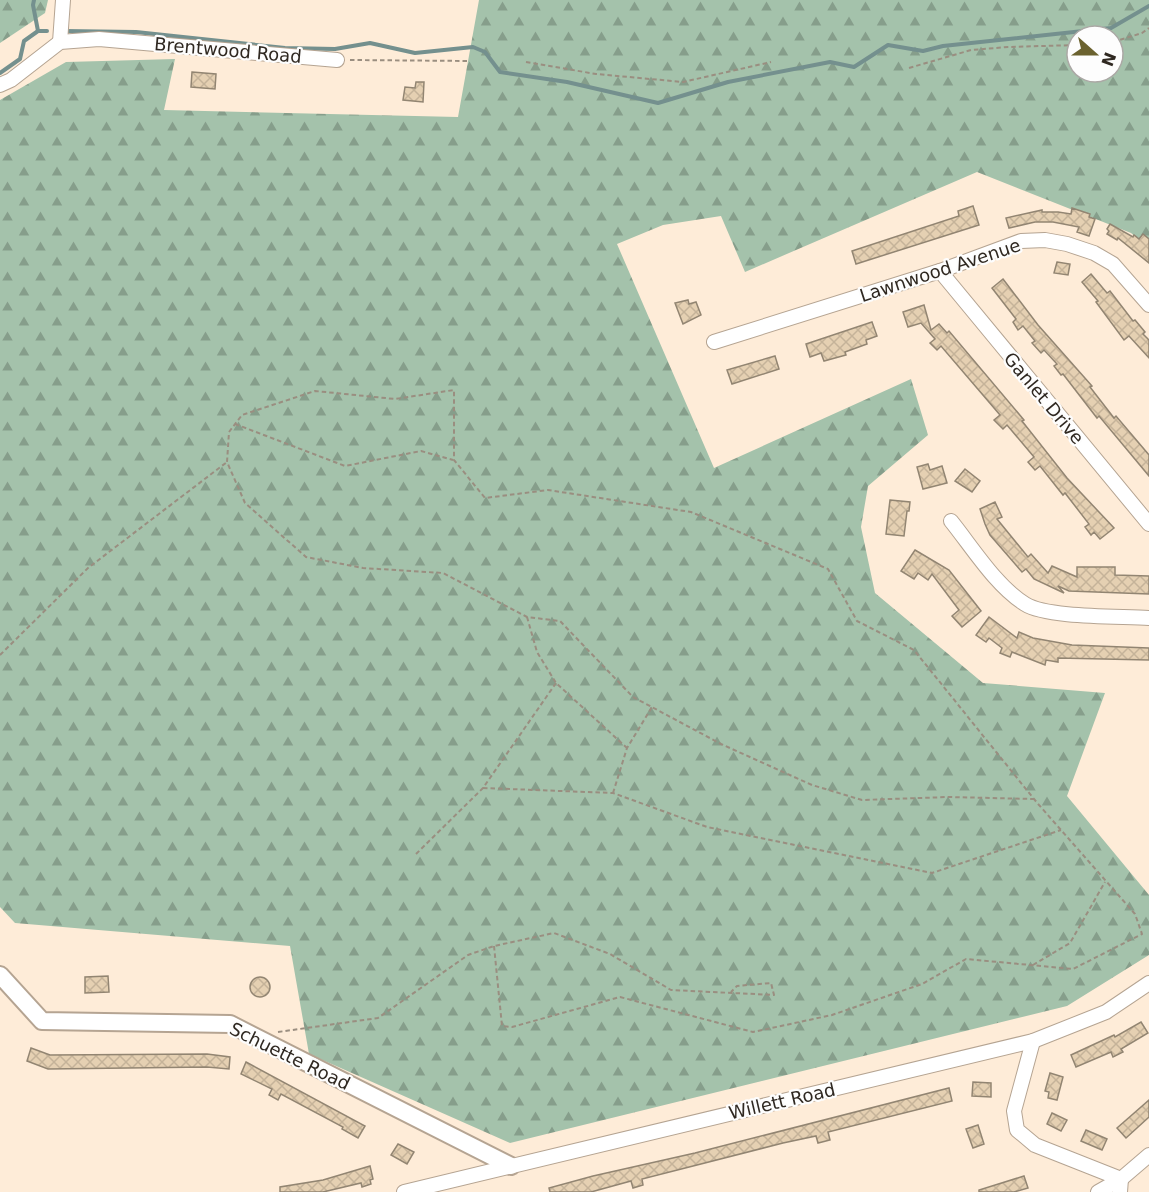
<svg xmlns="http://www.w3.org/2000/svg" width="1149" height="1192" font-family="'DejaVu Sans',sans-serif">
<style>
.forest{fill:url(#forest-firs);fill-rule:evenodd}
.lines{fill:none;stroke-linecap:round;stroke-linejoin:round}
.stream{stroke:#74908e;stroke-width:4}
.building{fill:url(#building-cross-hatch);stroke:#928572;stroke-width:1.5}
.minor-casing{stroke:#b5a492;stroke-width:16}
.tertiary-casing{stroke:#b5a492;stroke-width:20}
.path{stroke:#9a8e80;stroke-width:2;stroke-dasharray:4.5 3;stroke-linecap:butt}
.minor{stroke:#fff;stroke-width:14}
.tertiary{stroke:#fff;stroke-width:16}
.labels{text-anchor:middle;dominant-baseline:central;stroke-width:4.5;stroke-linejoin:round;paint-order:stroke}
.street-label{font-size:18px;fill:#2f2821;stroke:#fdfdfd}
</style>
<defs>
<pattern id="forest-firs" width="22" height="20" patternUnits="userSpaceOnUse" patternTransform="scale(1.5)"><rect width="22" height="20" fill="#a4c2ab"/><path d="M5 1l3.5 6h-7zM16 11l3.5 6h-7z" fill="#869e8b"/></pattern>
<pattern id="building-cross-hatch" width="8" height="8" patternUnits="userSpaceOnUse" patternTransform="scale(1.5)"><rect width="8" height="8" fill="#e5d0b2"/><path d="M0 0l8 8M0 8l8-8" fill="none" stroke="#c5b399"/></pattern>
</defs>
<rect width="100%" height="100%" fill="#feecd8"/>
<!-- forest -->
<g class="forest">
<polygon points="0,0 48,0 45,13 0,43"/>
<path d="M479,0H1149V248L1131,233L977,172L745,272L721,216L663,225L617,244L714,468L911,379L928,435L868,486L861,527L875,593L983,683L1105,693L1067,796L1149,895V955L1067,1006L510,1143L309,1054L290,946L15,923L0,907V100L66,62L175,59L164,110L458,117ZM1077,36H1113V72H1077Z"/>
</g>
<g class="lines">
<!-- stream -->
<g class="stream">
<polyline points="34,0 33,5 38,31"/>
<polyline points="65,31 136,32 285,48 335,49 370,43 415,53 473,47 485,52 500,72 567,82 658,103 728,82 830,62 854,67 888,45 923,51 943,46 1111,28 1149,6"/>
<polyline points="0,73 20,59 24,41 38,31 47,31"/>
</g>
</g>
<!-- building -->
<g class="building">
<polygon points="192,72 216,74 215,89 191,87"/>
<polygon points="416,82 424,82 423,102 403,100 405,87 415,88"/>
<polygon points="973,206 979,225 856,264 852,251 959,216 958,211"/>
<polygon points="1072,208 1090,214 1089,217 1095,219 1089,236 1077,232 1079,227 1053,222 1035,222 1009,228 1006,218 1042,210 1042,212 1058,212 1071,214"/>
<polygon points="1110,224 1133,237 1134,235 1139,239 1143,234 1149,239 1149,263 1118,238 1117,240 1107,234 1109,231 1107,229"/>
<polygon points="1057,262 1070,264 1068,275 1054,273"/>
<polygon points="1091,274 1107,293 1110,291 1133,321 1135,320 1145,332 1143,334 1149,340 1149,358 1129,336 1124,340 1096,302 1098,301 1082,282"/>
<polygon points="1003,279 1038,325 1092,386 1090,387 1114,418 1116,416 1149,455 1149,476 1099,416 1097,418 1063,374 1061,375 1054,366 1057,364 1044,350 1041,353 1032,343 1035,341 1023,326 1018,330 1013,322 1016,319 992,288"/>
<polygon points="688,300 689,304 696,302 701,315 683,324 675,303"/>
<polygon points="924,305 931,330 939,324 947,333 949,331 1024,420 1022,421 1067,478 1114,528 1100,539 1094,532 1091,535 1085,527 1089,524 1065,493 1063,495 1040,466 1035,470 1028,462 1034,457 1007,425 1003,429 994,420 1000,415 941,346 937,350 930,343 935,339 921,323 908,327 903,312"/>
<polygon points="872,322 877,336 866,340 867,344 845,352 846,355 824,361 821,353 810,357 806,344"/>
<polygon points="775,356 779,369 732,384 727,370"/>
<polygon points="928,464 930,470 942,466 947,483 923,489 917,467"/>
<polygon points="965,469 980,481 972,492 955,481"/>
<polygon points="890,500 910,502 909,511 907,511 904,536 886,534"/>
<polygon points="995,502 1002,517 997,519 1028,557 1031,554 1048,573 1052,566 1077,577 1077,567 1115,567 1115,575 1149,576 1149,594 1069,591 1058,586 1064,593 1034,579 1026,569 1022,572 990,535 985,524 980,509"/>
<polygon points="915,550 949,570 981,611 962,627 952,616 959,610 932,574 928,580 918,573 914,579 901,571"/>
<polygon points="989,617 1017,638 1019,632 1033,638 1072,645 1149,648 1149,660 1058,658 1058,662 1046,660 1045,665 1012,652 1010,657 1000,653 1002,648 989,638 986,642 976,635"/>
<polygon points="108,976 109,992 85,993 85,977"/>
<circle cx="260" cy="987" r="10"/>
<polygon points="1141,1022 1148,1033 1121,1049 1123,1052 1113,1057 1111,1052 1076,1067 1071,1055 1114,1035 1115,1037"/>
<polygon points="31,1048 50,1055 207,1054 230,1057 229,1069 207,1067 48,1069 27,1061"/>
<polygon points="246,1062 365,1126 358,1138 342,1129 343,1127 281,1094 278,1100 269,1095 272,1089 241,1074"/>
<polygon points="1050,1073 1063,1077 1057,1100 1048,1098 1049,1092 1045,1091"/>
<polygon points="973,1082 991,1083 991,1097 972,1096"/>
<polygon points="949,1088 952,1101 828,1132 830,1140 818,1143 816,1136 783,1143 642,1179 643,1185 633,1188 631,1181 591,1192 550,1192 549,1188 593,1176 695,1153"/>
<polygon points="1149,1100 1149,1117 1126,1138 1117,1128"/>
<polygon points="1052,1113 1067,1120 1061,1131 1047,1124"/>
<polygon points="978,1125 984,1144 973,1148 966,1129"/>
<polygon points="1086,1130 1107,1139 1102,1150 1081,1141"/>
<polygon points="398,1144 414,1152 407,1164 391,1155"/>
<polygon points="370,1166 373,1179 370,1180 371,1184 362,1187 361,1183 323,1192 280,1192 280,1187 323,1180"/>
<polygon points="1024,1176 1028,1188 1014,1192 979,1192 979,1190"/>
</g>
<g class="lines">
<!-- minor casing -->
<g class="minor-casing">
<g id="minor">
<polyline points="60,42 63,0"/>
<polyline points="0,85 11,80 60,42 99,39 337,60"/>
<polyline points="940,271 1149,524"/>
<polyline points="714,342 940,271 1021,241 1045,240 1067,244 1094,253 1113,264 1149,305"/>
<path d="M951,521C972,547 996,586 1025,604C1047,618 1120,616 1149,618"/>
<polyline points="1033,1041 1014,1111 1017,1130 1035,1145 1121,1179 1120,1192"/>
<polyline points="404,1192 1033,1041 1106,1012 1149,983"/>
<polyline points="1098,1192 1121,1179 1149,1155"/>
</g>
</g>
<!-- tertiary casing -->
<g class="tertiary-casing">
<polyline id="tertiary" points="0,975 42,1021 230,1024 511,1166"/>
</g>
<!-- path -->
<g class="path">
<polyline points="1113,42 1142,33 1149,28"/>
<polyline points="350,60 470,61"/>
<polyline points="526,62 596,74 683,82 771,62"/>
<polyline points="909,68 971,50 1008,47 1077,45"/>
<polyline points="235,424 345,466 421,451 453,460"/>
<polyline points="527,617 537,652 556,683 627,748"/>
<polyline points="0,655 88,568 227,462"/>
<polyline points="483,788 613,793 707,827 932,873 1061,830"/>
<polyline points="613,793 627,748 652,707"/>
<polyline points="416,854 483,788 556,683"/>
<polyline points="494,946 502,1026 512,1027 620,997 753,1032 832,1015 922,984 966,959 1073,969 1142,934 1135,914 1039,805 1034,799 914,650 857,621 828,569 691,512 548,490 485,498 454,460 454,390 395,399 315,391 242,415 229,432 227,462 245,503 306,557 363,568 443,573 527,617 560,621 633,697 721,744 812,785 862,800 948,797 1034,799"/>
<polyline points="1033,965 1070,943 1105,882"/>
<polyline points="278,1032 378,1018 468,955 494,946 554,933 610,954 671,990 774,995 771,983 737,986 731,992"/>
</g>
<!-- minor -->
<use href="#minor" class="minor"/>
<!-- tertiary -->
<use href="#tertiary" class="tertiary"/>
</g>
<g class="labels">
<!-- street labels -->
<g class="street-label">
<text transform="translate(228 50) rotate(5)">Brentwood Road</text>
<text transform="translate(940 270) rotate(-18)">Lawnwood Avenue</text>
<text transform="translate(1044 398) rotate(50)">Ganlet Drive</text>
<text transform="translate(290 1056) rotate(26)">Schuette Road</text>
<text transform="translate(782 1101) rotate(-13)">Willett Road</text>
</g>
</g>
<!-- north arrow -->
<g transform="translate(1095 54) rotate(111)"><circle r="28" fill="#fdfdfd" stroke="#aba8a5" stroke-width="1.5"/>
<path d="M0-4.5L10 22L0 15L-10 22Z" fill="#6b622f"/>
<text y="-9" font-size="16" font-weight="bold" text-anchor="middle" fill="#2f2821">N</text>
</g>
</svg>
